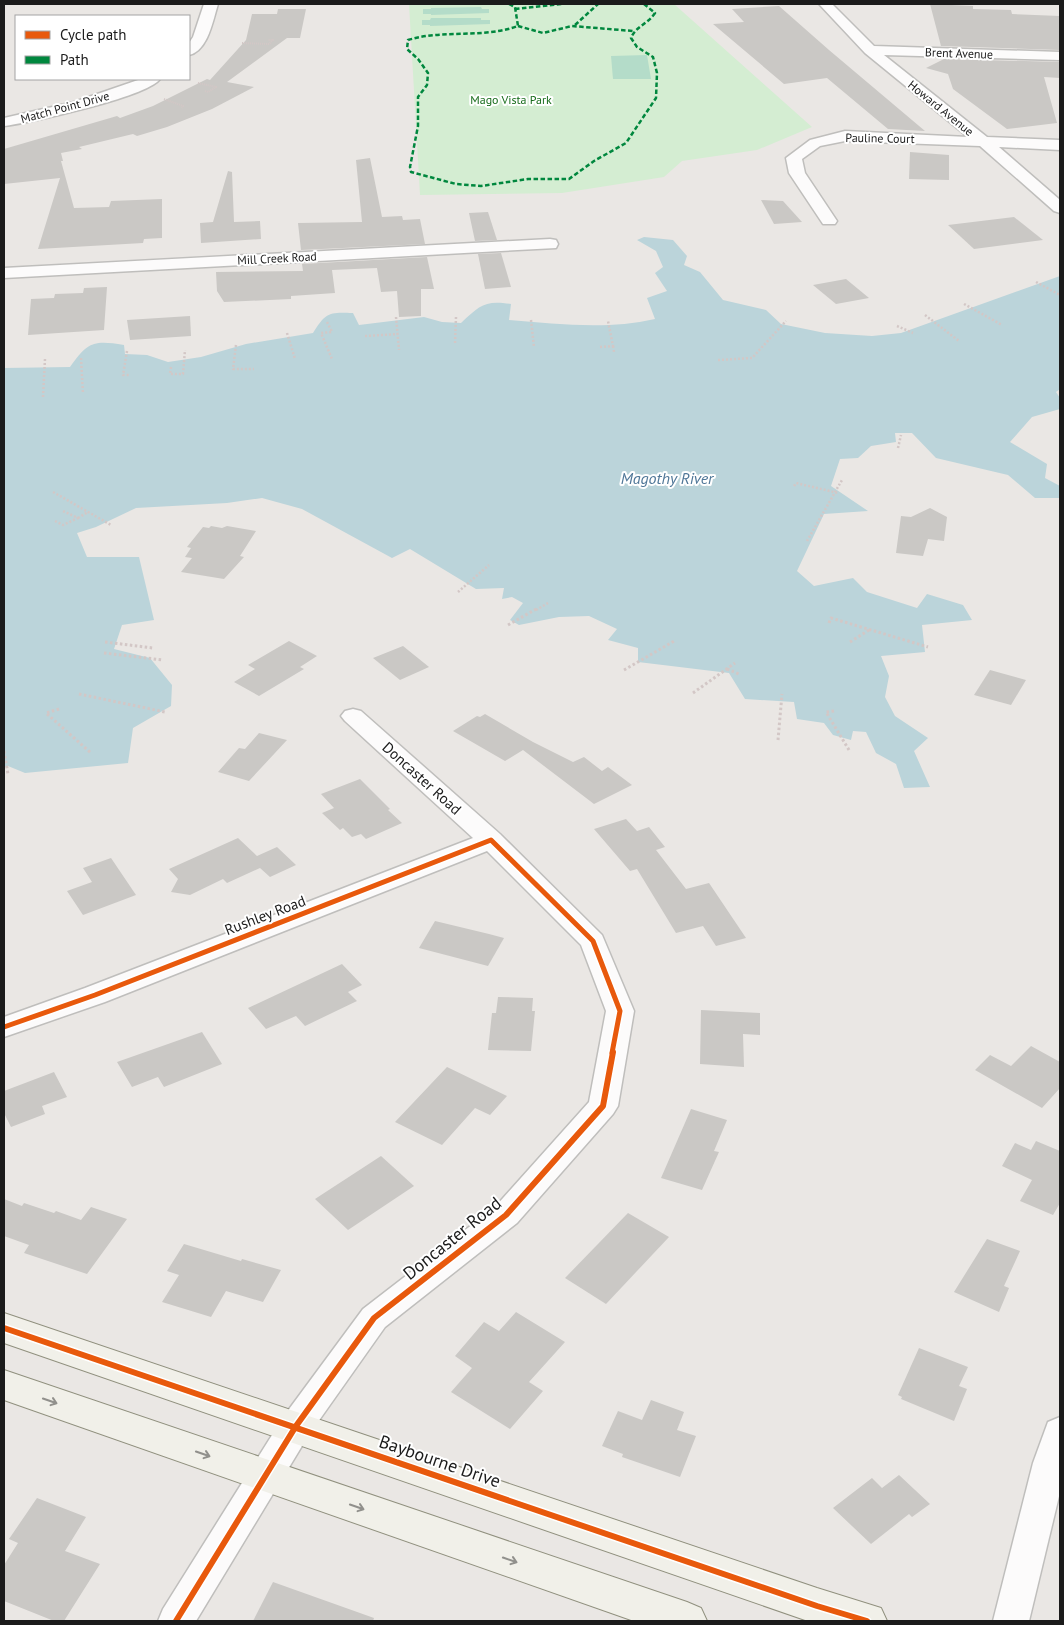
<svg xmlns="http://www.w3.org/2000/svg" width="1064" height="1625" font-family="'PT Sans',sans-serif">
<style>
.park{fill:#d4edd2}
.pitch{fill:#b4dcc9}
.water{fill:#bbd4da}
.building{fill:#cac8c5}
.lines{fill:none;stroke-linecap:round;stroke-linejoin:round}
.street-casing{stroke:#bfbebc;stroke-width:3}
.secondary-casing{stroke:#90907e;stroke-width:2}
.path-far2{stroke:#d3c7c6;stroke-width:2;stroke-dasharray:1 1;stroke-linecap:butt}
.path-far1{stroke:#d3c7c6;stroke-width:2.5;stroke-dasharray:2 2;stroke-linecap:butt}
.path{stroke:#d3c7c6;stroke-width:3;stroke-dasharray:2.5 2.5;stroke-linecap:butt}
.street{fill:#fcfbfb;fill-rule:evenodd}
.secondary{fill:#f1f0e9;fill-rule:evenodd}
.quiet{stroke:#00873e;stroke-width:2.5;stroke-dasharray:4.5 2.5;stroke-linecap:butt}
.cycleway-far1-casing{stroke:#fff;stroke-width:8}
.cycleway-casing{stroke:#fff;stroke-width:9}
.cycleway-far1{stroke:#e8590c;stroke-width:5}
.cycleway{stroke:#e8590c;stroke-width:6}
.oneway{stroke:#91908c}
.labels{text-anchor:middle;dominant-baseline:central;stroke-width:4;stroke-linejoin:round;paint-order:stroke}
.far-street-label{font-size:12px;fill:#1b1b1b;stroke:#fff}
.far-park-label{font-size:12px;fill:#176c1b;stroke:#fff}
.street-label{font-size:15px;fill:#1b1b1b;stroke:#fff}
.water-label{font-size:16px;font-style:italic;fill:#507798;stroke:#fff}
.near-street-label{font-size:18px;fill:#1b1b1b;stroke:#fff}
</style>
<rect width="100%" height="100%" fill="#eae7e4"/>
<!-- park -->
<polygon class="park" points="409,4 674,4 812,127 757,150 682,161 664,177 562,193 420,195"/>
<!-- pitch -->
<g class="pitch">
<polygon points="481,7 482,9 489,9 489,13 431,15 431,14 423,14 423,9 431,9 431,8"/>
<polygon points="431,18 481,18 481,20 490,20 490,24 430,26 430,25 422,25 422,20 430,20"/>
<polygon points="647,55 651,79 613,79 611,56"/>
</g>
<!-- water -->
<path class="water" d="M644,237L673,240L687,256L684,265L700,272L723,300L766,310L781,324L825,333L872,336L901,333L1060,276V389L1056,392L1060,398V409L1032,417L1010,442L1047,464L1045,478L1060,486V498H1035L1008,475L936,458L912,433H895L896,442L871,446L858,458L840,459L831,486L868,511L824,514L797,571L814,586L853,578L867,592L917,608L927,594L963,605L972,620L922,625L925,652L881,656L889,676L885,697L895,716L928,738L914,751L930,787L904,788L896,764L876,753L866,732L853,731L851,740L833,735L824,723L797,719L794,702L745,699L729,673L638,662V648L608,640L617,629L589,616L559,617L519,625L510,620L523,603L512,597L502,599L504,588L476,589L410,549L392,558L302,509L262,498L227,503L136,508L96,527L77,533L87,557H139L154,620L122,625L114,649L150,658L172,685L171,706L133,728L128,763L25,773L8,766L4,767V368L70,367C88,342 93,340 124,345L125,354L147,355L168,362L201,357L246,344L313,333C326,312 329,312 353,313L359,325L424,317L442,322L461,323C480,305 485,300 511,304L509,320C558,324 607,330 655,319L647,298L667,291L655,273L663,267L656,251L637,240Z"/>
<!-- building -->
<g class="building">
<polygon points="930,4 973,6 973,9 1011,10 1012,14 1060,16 1060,50 941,46"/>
<polygon points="779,6 829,50 925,131 888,129 827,78 784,84 713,24 744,22 732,9"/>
<polygon points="278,9 306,9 300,38 287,38 227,82 254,87 212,109 167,127 137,136 133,134 79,147 82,149 61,153 63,161 61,161 74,208 109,207 111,201 162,199 162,238 144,239 143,243 38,249 60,178 4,184 4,149 117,116 120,118 153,106 207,79 210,80 246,40 252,14 277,14"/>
<polygon points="944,59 1060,62 1060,78 1044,77 1057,123 1007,129 953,89 948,74 926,68"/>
<polygon points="910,152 949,155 949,180 909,179"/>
<polygon points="370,158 382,217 402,216 403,220 420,219 425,244 301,250 298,223 362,222 356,160"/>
<polygon points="228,171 232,172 234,222 260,221 261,239 201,243 200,223 213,222"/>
<polygon points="761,200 783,201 802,222 774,224"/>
<polygon points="488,212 497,240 475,241 469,213"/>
<polygon points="1014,217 1043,240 974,249 948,225"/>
<polygon points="501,253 511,287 485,289 478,254"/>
<polygon points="427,257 434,289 421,289 421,316 399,317 397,291 381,292 377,268 332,270 335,293 291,296 291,299 224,302 217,291 216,272 303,271 302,264"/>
<polygon points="846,279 869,298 836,304 813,285"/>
<polygon points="107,287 104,330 28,335 31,299 54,298 55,294 83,293 84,288"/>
<polygon points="190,316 191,336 130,340 127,320"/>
<polygon points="930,508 947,517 944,541 928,539 923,556 896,553 901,516 911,517"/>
<polygon points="211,526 222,528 227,526 256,531 240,556 244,557 224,579 181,572 192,558 185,557 191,548 187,547 203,527 209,528"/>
<polygon points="289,641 317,656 300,667 304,669 259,696 234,682 255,669 248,665"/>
<polygon points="403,646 429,667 400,680 373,658"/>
<polygon points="990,670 1026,680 1011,705 974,695"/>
<polygon points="485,714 533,742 573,762 584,757 602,771 608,767 632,785 594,804 523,750 505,761 453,731 477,716 480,717"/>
<polygon points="259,733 287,740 249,781 218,772 239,748 245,749"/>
<polygon points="360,779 390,809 388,810 402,823 366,839 361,834 352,837 343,828 340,830 322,813 334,808 321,794"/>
<polygon points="626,819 637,831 649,827 665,847 656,850 686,889 709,883 746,938 716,946 703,926 676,933 637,869 630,871 594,829"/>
<polygon points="238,838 257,856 277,847 296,865 270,877 260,868 227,883 223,879 190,895 171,892 178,879 169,869"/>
<polygon points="111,858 136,895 83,915 67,891 92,882 83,868"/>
<polygon points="435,921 489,934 504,938 488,966 419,948"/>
<polygon points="342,964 362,985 348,992 357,1001 305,1026 296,1016 266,1029 248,1008"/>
<polygon points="498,997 533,998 532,1011 535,1011 531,1051 488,1050 492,1013 496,1013"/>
<polygon points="701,1010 760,1013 760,1035 743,1034 744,1067 700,1064"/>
<polygon points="202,1032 222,1064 164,1087 158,1077 132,1087 117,1062"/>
<polygon points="1031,1046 1060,1062 1060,1088 1042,1108 975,1070 990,1055 1011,1066"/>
<polygon points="447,1067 507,1096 490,1115 475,1108 442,1145 395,1122"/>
<polygon points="54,1072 67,1097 42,1106 45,1114 11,1127 4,1113 4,1091"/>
<polygon points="691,1109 727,1120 714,1151 719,1152 702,1190 661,1178"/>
<polygon points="1036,1141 1060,1151 1060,1203 1053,1215 1020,1201 1032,1180 1002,1166 1015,1143 1031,1150"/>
<polygon points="381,1156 414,1186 348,1230 315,1199"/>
<polygon points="4,1199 22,1206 24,1203 54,1213 56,1211 81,1220 91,1207 127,1219 87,1274 24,1253 29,1245 4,1236"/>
<polygon points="628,1213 669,1237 606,1304 565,1278"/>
<polygon points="987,1239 1020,1251 1004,1286 1009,1288 999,1312 954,1292"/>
<polygon points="184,1244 241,1261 242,1259 281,1270 263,1302 226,1291 211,1317 162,1302 179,1275 167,1271"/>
<polygon points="516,1312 565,1342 529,1382 543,1391 510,1429 451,1392 472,1368 455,1356 484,1322 499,1331"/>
<polygon points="919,1348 968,1367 959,1386 967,1389 954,1421 901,1399 902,1397 898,1395"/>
<polygon points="651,1400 684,1412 677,1430 696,1436 680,1477 622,1457 623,1454 602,1446 618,1411 642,1420"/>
<polygon points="899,1475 930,1504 912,1517 909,1514 871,1544 833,1508 872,1478 882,1488"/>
<polygon points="37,1498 86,1517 65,1551 100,1564 64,1621 54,1621 4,1601 4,1565 18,1543 9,1539"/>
<polygon points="273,1582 374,1618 373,1621 253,1621"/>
</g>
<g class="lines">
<!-- street casing -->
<g class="street-casing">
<g id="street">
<path d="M204,4H218C213,20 208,51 189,55V43L193,37Z"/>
<polygon points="819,4 832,4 874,46 1060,52 1060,60 884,55 987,137 1060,140 1060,150 999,147 1060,200 1060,213 1054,211 980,146 845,141 820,146 802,159 805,173 837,221 835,224 823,224 789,173 786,158 810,140 845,131 968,137 865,53"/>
<path d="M141,79H160C147,97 29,123 4,126V118L74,102Z"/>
<polygon points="550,239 556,240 558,244 556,248 4,278 4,268"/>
<polygon points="353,709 361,711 500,834 602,935 634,1011 618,1106 613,1114 517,1223 385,1327 308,1436 196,1621 158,1621 163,1609 284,1416 363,1309 495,1207 589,1102 606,1011 581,945 487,851 105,1002 4,1037 4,1017 85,988 473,838 345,721 341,716 345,711"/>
<polygon points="1060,1417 1060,1492 1029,1621 993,1621 1033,1463 1048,1422"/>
</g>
</g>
<!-- secondary casing -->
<g class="secondary-casing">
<g id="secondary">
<polygon points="4,1313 817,1588 881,1608 887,1621 808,1621 4,1343"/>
<polygon points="4,1370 687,1602 701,1608 707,1621 634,1621 4,1400"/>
</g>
</g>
<!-- path-far2 -->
<g class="path-far2">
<polyline points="242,43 269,44 273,40 268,40"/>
<polyline points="198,83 216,87 208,92 205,91"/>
<polyline points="164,99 183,106 182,108"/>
</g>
<!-- path-far1 -->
<g class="path-far1">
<polyline points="1036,282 1060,295"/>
<polyline points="964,304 1002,325"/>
<polyline points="925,315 959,341"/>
<polyline points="396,317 399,350"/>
<polyline points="531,320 534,347"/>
<polyline points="327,322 332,332 321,333 332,359"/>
<polyline points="897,326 913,333"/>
<polyline points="287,333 295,359"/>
<polyline points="365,336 398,334"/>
<polyline points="455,343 456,317"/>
<polyline points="236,345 233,369 254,369"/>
<polyline points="613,346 614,352"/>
<polyline points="600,347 613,346 608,321"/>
<polyline points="127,351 123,375 130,375"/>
<polyline points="81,358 83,394"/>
<polyline points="718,360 752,358 786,321"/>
<polyline points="171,367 170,374 183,374 185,350"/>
<polyline points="43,397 45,359"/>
<polyline points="898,448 901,435"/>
<polyline points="794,486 796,483 838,493"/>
<polyline points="53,492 111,525"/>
<polyline points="78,518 88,512"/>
<polyline points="55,521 63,525 78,518 63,511"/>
<polyline points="807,541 842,480"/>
<polyline points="458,592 489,565"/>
<polyline points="536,610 548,603"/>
</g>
<!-- path -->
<g class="path">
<polyline points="829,623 831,618 928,647"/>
<polyline points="508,625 538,608"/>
<polyline points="105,642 153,648"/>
<polyline points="850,642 869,630"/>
<polyline points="104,653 163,660"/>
<polyline points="727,669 739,674"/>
<polyline points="624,670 676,640"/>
<polyline points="693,693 735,663"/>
<polyline points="79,694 165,712"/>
<polyline points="59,709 46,713 91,753"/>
<polyline points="834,711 826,712 849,750"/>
<polyline points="778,740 782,694"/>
<polyline points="4,751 8,774"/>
</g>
<!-- street -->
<use href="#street" class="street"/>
<!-- secondary -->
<use href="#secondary" class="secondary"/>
<!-- quiet -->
<g class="quiet">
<path d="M509,4L515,7L518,26C482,39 444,29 408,40L407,49L418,59L428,73L427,85L418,97V126L410,167L411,172L456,184L481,186L528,179H569L594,161L626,143L656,98L657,73L653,57L637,47L631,38C636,26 648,24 655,13L644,4"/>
<polyline points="515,9 562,4"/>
<polyline points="575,25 598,4"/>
<polyline points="518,26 543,33 572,26 633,31"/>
</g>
<!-- cycleway-far1 casing -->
<g class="cycleway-far1-casing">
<polyline id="cycleway-far1" points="4,1027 95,995 491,840 593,941 620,1011 612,1053"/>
</g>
<!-- cycleway casing -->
<g class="cycleway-casing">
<g id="cycleway">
<polyline points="4,1328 817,1606 867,1621"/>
<polyline points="176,1621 296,1426 374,1318 506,1215 603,1106 613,1052"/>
</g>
</g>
<!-- cycleway-far1 -->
<use href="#cycleway-far1" class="cycleway-far1"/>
<!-- cycleway -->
<use href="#cycleway" class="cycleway"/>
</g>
<!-- one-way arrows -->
<defs><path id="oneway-shaft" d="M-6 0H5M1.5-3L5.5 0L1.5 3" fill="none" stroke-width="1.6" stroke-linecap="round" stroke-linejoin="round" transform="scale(1.25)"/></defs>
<g class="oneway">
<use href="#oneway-shaft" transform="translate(50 1401) rotate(19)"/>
<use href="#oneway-shaft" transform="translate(203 1454) rotate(19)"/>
<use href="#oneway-shaft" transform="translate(357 1507) rotate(19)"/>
<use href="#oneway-shaft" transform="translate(510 1560) rotate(19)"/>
</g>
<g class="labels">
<!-- far-street labels -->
<g class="far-street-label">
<text transform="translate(959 53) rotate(2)">Brent Avenue</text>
<text transform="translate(65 107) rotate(-15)">Match Point Drive</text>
<text transform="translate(941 108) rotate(39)">Howard Avenue</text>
<text transform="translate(880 138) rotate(1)">Pauline Court</text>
<text transform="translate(277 258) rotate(-3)">Mill Creek Road</text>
</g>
<!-- far-park labels -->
<g class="far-park-label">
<text x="511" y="99">Mago Vista Park</text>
</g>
<!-- street labels -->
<g class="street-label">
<text transform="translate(422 778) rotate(42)">Doncaster Road</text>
<text transform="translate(265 915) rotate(-21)">Rushley Road</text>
</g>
<!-- water labels -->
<g class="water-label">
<text x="667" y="478">Magothy River</text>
</g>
<!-- near-street labels -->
<g class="near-street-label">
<text transform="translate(452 1238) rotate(-39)">Doncaster Road</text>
<text transform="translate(440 1461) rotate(19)">Baybourne Drive</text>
</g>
</g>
<!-- border -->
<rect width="1064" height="1625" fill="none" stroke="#1b1b1b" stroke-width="10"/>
<!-- legend -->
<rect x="15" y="15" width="175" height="65" fill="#ffffff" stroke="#a4a4a4"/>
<rect x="25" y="31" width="25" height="8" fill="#e8590c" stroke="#a4a4a4"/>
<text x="60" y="40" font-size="15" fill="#1b1b1b">Cycle path</text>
<rect x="25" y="56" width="25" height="8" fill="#00873e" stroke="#a4a4a4"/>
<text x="60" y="65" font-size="15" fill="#1b1b1b">Path</text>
</svg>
